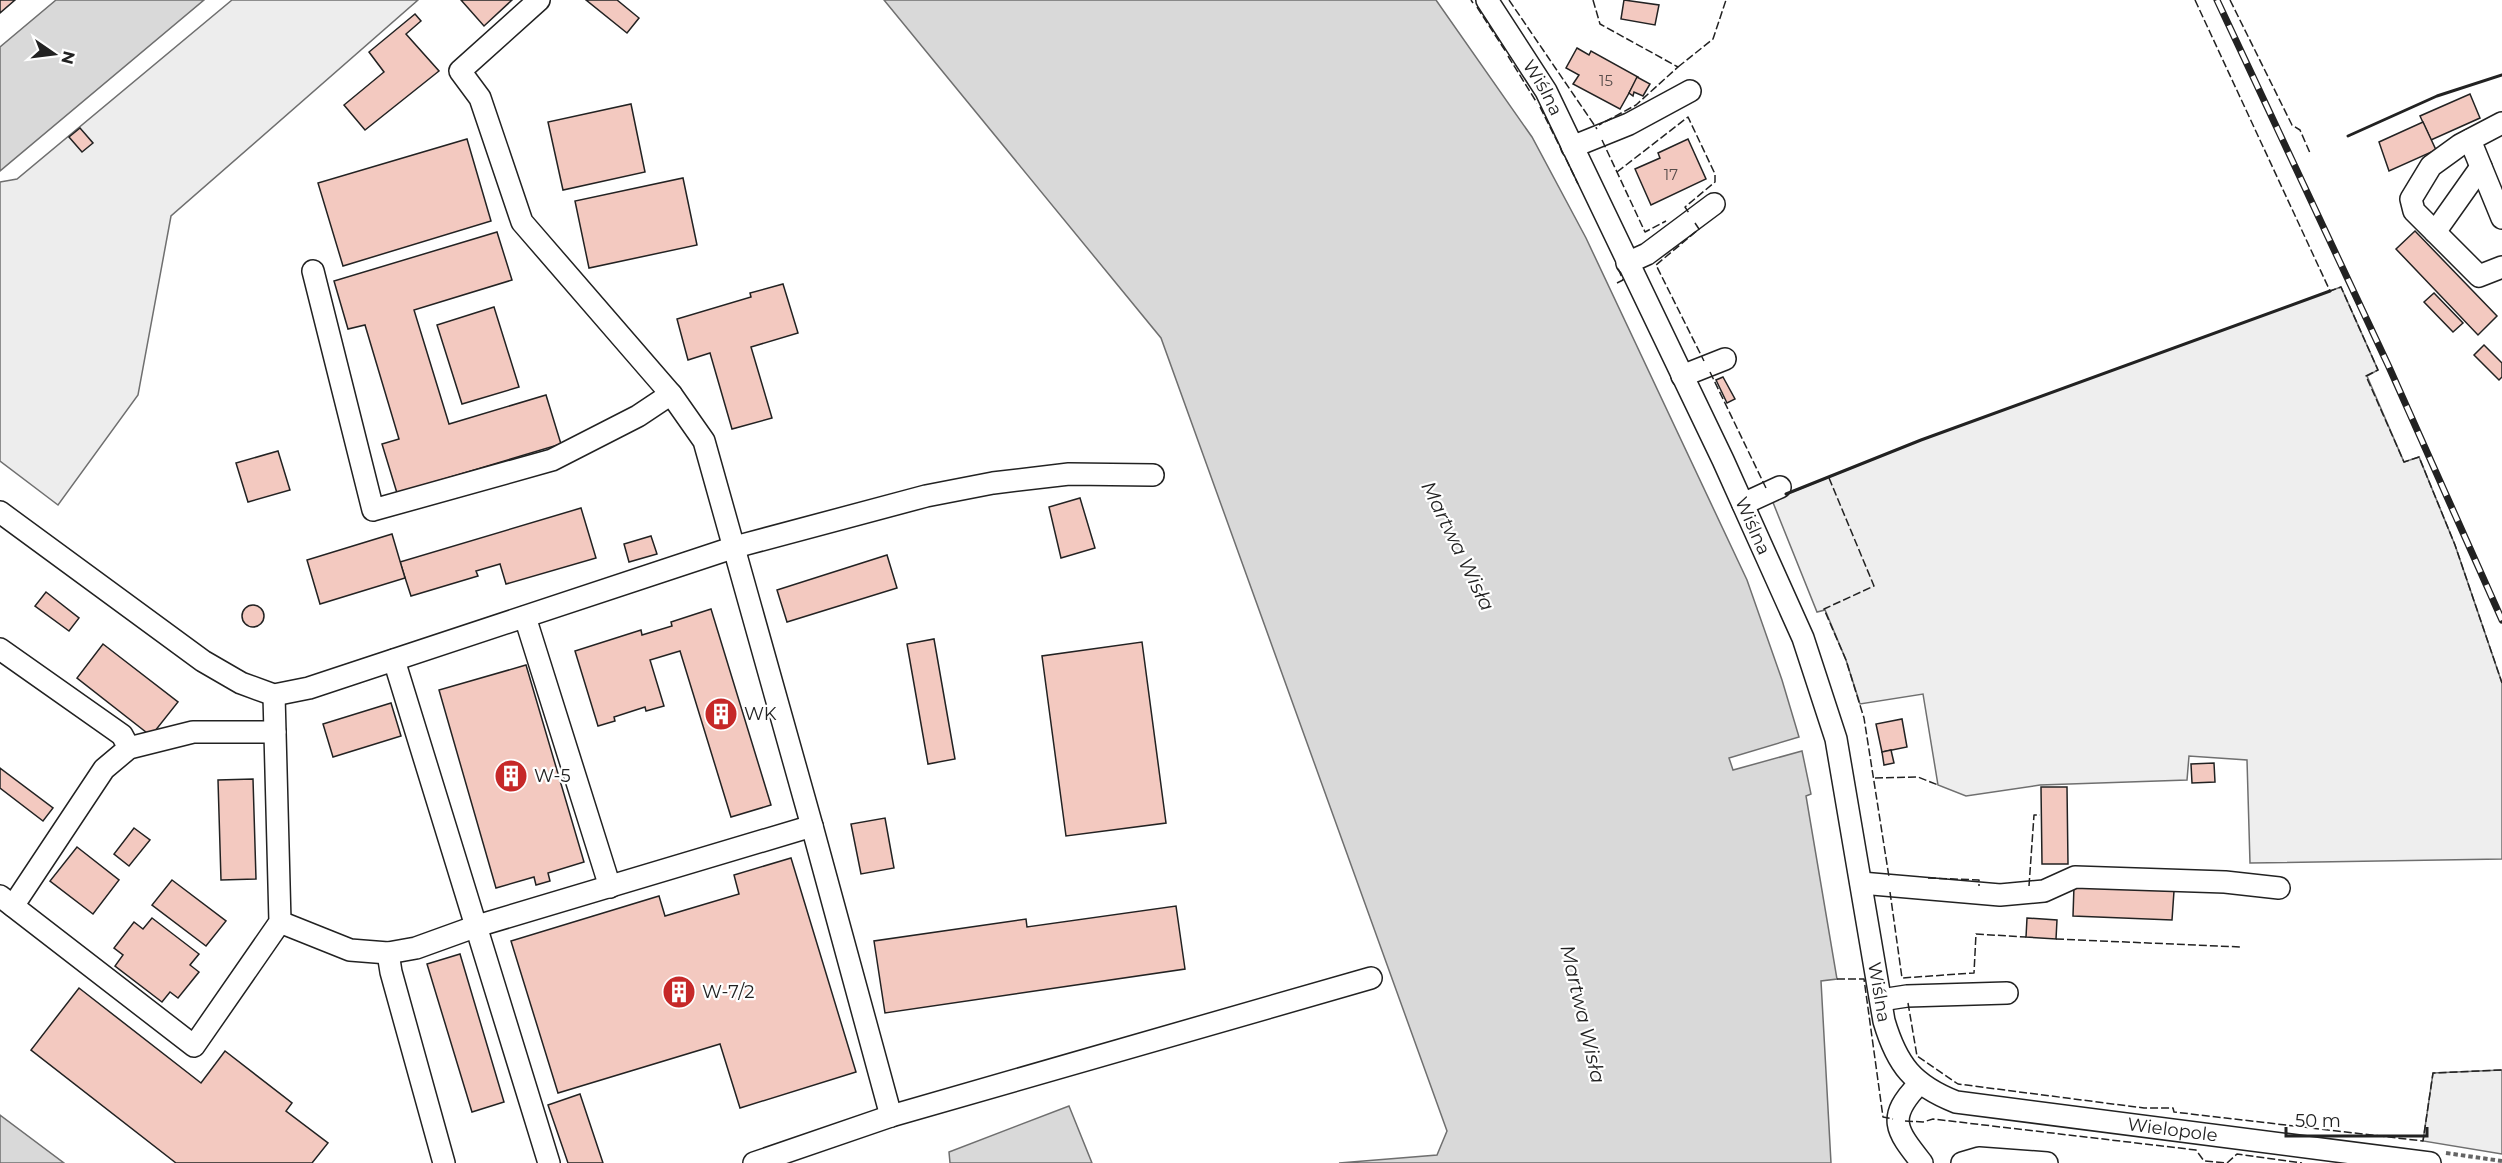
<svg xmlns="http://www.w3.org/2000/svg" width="2502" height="1163" font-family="Montserrat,sans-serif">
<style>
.green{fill:#eee;stroke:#6f6f6f;stroke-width:1.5}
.parking{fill:#ededed;stroke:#6f6f6f;stroke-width:1.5}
.water{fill:#d9d9d9;stroke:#6f6f6f;stroke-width:1.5}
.building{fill:#f3c9c0;stroke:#222;stroke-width:1.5}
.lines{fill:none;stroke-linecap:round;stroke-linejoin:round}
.minor-casing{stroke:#222;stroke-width:24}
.path{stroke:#646464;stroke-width:4;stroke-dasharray:4.5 3;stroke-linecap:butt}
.minor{stroke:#fff;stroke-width:21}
.rail-casing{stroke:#222;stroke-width:7}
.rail{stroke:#fff;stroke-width:4.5;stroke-dasharray:14;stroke-linecap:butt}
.fence{stroke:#222;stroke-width:1.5;stroke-dasharray:8 3;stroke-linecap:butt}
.wall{stroke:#222;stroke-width:3}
.labels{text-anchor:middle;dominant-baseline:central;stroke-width:4.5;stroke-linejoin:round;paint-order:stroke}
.number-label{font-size:15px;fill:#564c4a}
.street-label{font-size:18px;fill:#222;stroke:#fff}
.poi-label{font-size:18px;fill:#222;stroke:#fff;text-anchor:start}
.water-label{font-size:20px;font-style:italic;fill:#222;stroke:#fff}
</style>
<rect width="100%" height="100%" fill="#fff"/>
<!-- green -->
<g class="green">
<polygon points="2341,287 2378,370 2367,376 2404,462 2419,457 2455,545 2502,683 2502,859 2250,863 2247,760 2189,756 2187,780 2040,785 1966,796 1938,785 1923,694 1860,704 1846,660 1825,610 1817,612 1772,500 1921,440"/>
<polygon points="2502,1070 2502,1154 2423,1141 2433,1073"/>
</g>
<!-- parking -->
<polygon class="parking" points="232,0 418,0 171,216 138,395 58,505 0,461 0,182 17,179"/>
<!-- water -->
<g class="water">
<polygon points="56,0 204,0 0,171 0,47"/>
<polygon points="884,0 1436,0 1532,137 1586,238 1747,580 1782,680 1799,737 1729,758 1733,770 1802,751 1811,794 1806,796 1837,979 1821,981 1831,1163 1339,1163 1437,1155 1447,1131 1161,338"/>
<polygon points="1069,1106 1092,1163 950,1163 949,1152"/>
<polygon points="0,1115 64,1163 0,1163"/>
</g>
<!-- building -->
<g class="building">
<polygon points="0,0 15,0 0,13"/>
<polygon points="461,0 512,0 484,26"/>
<polygon points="586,0 617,0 639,18 627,33"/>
<polygon points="1624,0 1659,5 1655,25 1621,19"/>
<polygon points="415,14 421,21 406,34 439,71 365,130 344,105 384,72 369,52"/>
<polygon points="1577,48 1589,55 1591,51 1638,77 1620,109 1573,84 1579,75 1566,68"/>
<polygon points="1637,77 1650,84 1643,96 1634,92 1633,96 1629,93"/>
<polygon points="2470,94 2480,118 2431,140 2420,116"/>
<polygon points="631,104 645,172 563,190 548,122"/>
<polygon points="2423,122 2436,150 2389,171 2379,142"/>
<polygon points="80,128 93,143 82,152 69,137"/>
<polygon points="467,139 491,221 343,266 318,183"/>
<polygon points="1688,139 1706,179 1651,205 1635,169 1660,158 1658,153"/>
<polygon points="683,178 697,245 589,268 575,201"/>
<polygon points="2415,231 2497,316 2478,335 2396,249"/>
<polygon points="497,232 512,280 414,310 449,424 546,395 561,444 397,493 382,444 399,439 365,325 348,329 334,281"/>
<polygon points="783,284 798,333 751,347 772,418 732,429 710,353 688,360 677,319 751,297 750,293"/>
<polygon points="2434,293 2463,323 2453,332 2424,302"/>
<polygon points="494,307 519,387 462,404 437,325"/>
<polygon points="2484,345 2502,363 2502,377 2499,380 2474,355"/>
<polygon points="1723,377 1735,399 1727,403 1716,380"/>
<polygon points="278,451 290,490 248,502 236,463"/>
<polygon points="1080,498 1095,548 1061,558 1049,507"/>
<polygon points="581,508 596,558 506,584 500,564 476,571 478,576 411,596 400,562"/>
<polygon points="392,534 405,578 320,604 307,560"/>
<polygon points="651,536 657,554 629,562 624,544"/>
<polygon points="887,555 897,588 787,622 777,590"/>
<polygon points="46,592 79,618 69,631 35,606"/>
<circle cx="253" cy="616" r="11"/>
<polygon points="711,609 771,805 731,817 680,651 650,660 664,706 646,711 645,707 614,717 615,721 598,726 575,651 641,630 642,635 672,626 671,622"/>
<polygon points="934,639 955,759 928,764 907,644"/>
<polygon points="1142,642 1166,823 1066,836 1042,656"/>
<polygon points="103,644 178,702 151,736 77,678"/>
<polygon points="526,665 584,862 548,873 550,881 536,885 534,877 496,888 439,690"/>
<polygon points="391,703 401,736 333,757 323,724"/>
<polygon points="1902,719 1907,747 1882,752 1876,724"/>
<polygon points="1891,750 1894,763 1884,765 1882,752"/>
<polygon points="2214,763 2215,782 2192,783 2191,764"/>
<polygon points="0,768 53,808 43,821 0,788"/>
<polygon points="253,779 256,879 221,880 218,780"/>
<polygon points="2041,787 2067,787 2068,864 2042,864"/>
<polygon points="885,818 894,868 861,874 851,824"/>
<polygon points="134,828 150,840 129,866 114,854"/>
<polygon points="77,847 119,880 93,914 50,881"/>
<polygon points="791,858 856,1072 740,1108 720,1044 558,1093 511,941 659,896 665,916 739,894 734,875"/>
<polygon points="172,880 226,921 206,946 152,905"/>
<polygon points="2074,886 2174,891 2172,920 2073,916"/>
<polygon points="1176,906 1185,969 885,1013 874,941 1026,919 1027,927"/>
<polygon points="152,918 199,954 190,965 199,972 178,998 170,992 162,1002 115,966 123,955 114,948 134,922 143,929"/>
<polygon points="2027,918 2057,920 2056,939 2026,937"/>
<polygon points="460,954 504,1102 472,1112 427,964"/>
<polygon points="79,988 201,1083 225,1051 292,1103 286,1111 328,1143 312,1163 176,1163 31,1050"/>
<polygon points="580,1094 603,1163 568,1163 548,1105"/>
</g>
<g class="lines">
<!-- minor casing -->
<g class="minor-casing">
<g id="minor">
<polyline points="539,0 460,71 480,98 522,222 671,394 704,441 812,826 891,1116"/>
<path id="s1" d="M1487,0L1546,91L1723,460L1803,638L1836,739L1884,1021C1897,1065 1913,1085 1956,1102L2430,1163"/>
<polyline points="2502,123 2460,145 2431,166 2411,199 2414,211 2479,276 2502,267"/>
<polyline points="2470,140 2502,218"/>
<polyline points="1572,147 1629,124 1690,91"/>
<polyline points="2435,232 2481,167"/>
<polyline points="1627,263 1647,254 1714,204"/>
<polyline points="313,271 373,510 552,460 638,416 671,394"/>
<polyline points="1682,376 1725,359"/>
<polyline points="1743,504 1780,487"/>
<polyline points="0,512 203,661 241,683 274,695 309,688 735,547 926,496 993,483 1069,474 1153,475"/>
<polyline points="525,617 610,887"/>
<polyline points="0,649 122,735 129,748"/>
<polyline points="394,660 549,1163"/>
<polyline points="1861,883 2000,895 2044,891 2075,877 2225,882 2279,888"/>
<polyline points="0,896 194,1046 280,922 274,695"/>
<polyline points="13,906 104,769 129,748 193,732 275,732"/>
<polyline points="280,922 350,950 388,953 416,948 477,926 812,826"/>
<polyline points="388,953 391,972 444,1163"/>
<polyline points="1881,1000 1907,996 2007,993"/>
<path d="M1919,1084C1886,1118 1896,1130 1922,1163"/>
<polyline points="754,1163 891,1116 1371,978"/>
<polyline points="1962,1163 1979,1158 2047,1163"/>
</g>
</g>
<!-- path -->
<polyline class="path" points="2446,1153 2502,1161"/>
<!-- minor -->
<use href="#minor" class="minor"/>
<!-- rail casing -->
<g class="rail-casing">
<polyline id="rail" points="2217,0 2389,367 2502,620"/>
</g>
<!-- rail -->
<use href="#rail" class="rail"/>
<!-- fence -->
<g class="fence">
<polyline points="1471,0 1473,3"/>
<polyline points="1509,0 1597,129"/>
<polyline points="1593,0 1600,24 1678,67 1636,105 1599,125"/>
<polyline points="2195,0 2330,291 2341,287 2378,370 2366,376 2404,462 2419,457 2455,545 2502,683"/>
<polyline points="2230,0 2292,125 2300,130 2310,153"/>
<polyline points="1477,7 1506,52"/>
<polyline points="1508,56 1537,103"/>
<polyline points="1678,67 1713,39 1726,0"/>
<polyline points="1540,107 1564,155"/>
<polyline points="1602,140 1645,232 1666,221"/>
<polyline points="1566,159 1578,184"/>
<polyline points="1617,172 1688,117 1715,174 1715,182 1685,207 1689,213"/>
<polyline points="1695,223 1699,229 1656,265 1704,361"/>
<polyline points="1617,283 1623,280 1617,266"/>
<polyline points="1710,372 1766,488"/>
<polyline points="1829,478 1874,586 1824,609 1846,660 1864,718 1889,877"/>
<polyline points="1875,778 1918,777 1938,785"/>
<polyline points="1928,878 1979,880 1979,886"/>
<polyline points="2029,886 2034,815 2040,815"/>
<polyline points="1890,892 1902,978 1974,973 1976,934 2026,937"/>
<polyline points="2056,939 2241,947"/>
<polyline points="1837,979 1864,979 1883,1117 1893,1119"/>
<polyline points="1908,1003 1917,1056 1958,1084 2144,1108 2173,1108 2174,1112 2423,1141 2433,1073 2502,1070"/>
<polyline points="1905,1121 1923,1122 1933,1119 2196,1150 2204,1161 2227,1163 2237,1154 2302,1163"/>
</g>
<!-- wall -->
<g class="wall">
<polyline points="2348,136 2437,96 2502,75"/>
<polyline points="1786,494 1921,440 2330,291"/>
</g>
</g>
<!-- icons -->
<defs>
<g id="building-disc" transform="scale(1.725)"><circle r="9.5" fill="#c62828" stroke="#fff"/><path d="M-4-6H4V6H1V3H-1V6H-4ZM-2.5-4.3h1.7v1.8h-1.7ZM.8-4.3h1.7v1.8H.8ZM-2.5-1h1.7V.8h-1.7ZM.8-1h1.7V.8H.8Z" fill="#fff"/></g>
</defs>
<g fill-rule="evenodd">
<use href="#building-disc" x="721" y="714"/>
<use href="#building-disc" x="511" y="776"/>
<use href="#building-disc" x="679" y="992"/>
</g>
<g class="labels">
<!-- number labels -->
<g class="number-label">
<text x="1606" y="80">15</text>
<text x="1671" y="174">17</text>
</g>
<!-- street labels -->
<g class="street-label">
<text stroke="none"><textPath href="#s1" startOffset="104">Wiślna</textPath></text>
<text stroke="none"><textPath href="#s1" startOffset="590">Wiślna</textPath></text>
<text stroke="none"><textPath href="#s1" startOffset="1076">Wiślna</textPath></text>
<text stroke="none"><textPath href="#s1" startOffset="1437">Wielopole</textPath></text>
</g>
<!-- poi labels -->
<g class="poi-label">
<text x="744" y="714">WK</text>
<text x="534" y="776">W-5</text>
<text x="702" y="992">W-7/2</text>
</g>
<!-- water labels -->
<g class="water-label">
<text transform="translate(1458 546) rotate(64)">Martwa Wisła</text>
<text transform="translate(1583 1014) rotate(77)">Martwa Wisła</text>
</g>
</g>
<!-- north arrow -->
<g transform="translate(54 54) rotate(104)" stroke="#ffffff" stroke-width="4.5" paint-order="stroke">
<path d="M0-4.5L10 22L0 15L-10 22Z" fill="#222222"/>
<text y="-9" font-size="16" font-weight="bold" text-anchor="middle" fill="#222222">N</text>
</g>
<!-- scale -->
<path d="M2286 1127v9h141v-9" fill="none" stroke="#222222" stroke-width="3"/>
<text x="2295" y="1127" font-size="18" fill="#222222" stroke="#ffffff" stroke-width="4.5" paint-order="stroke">50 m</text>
</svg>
